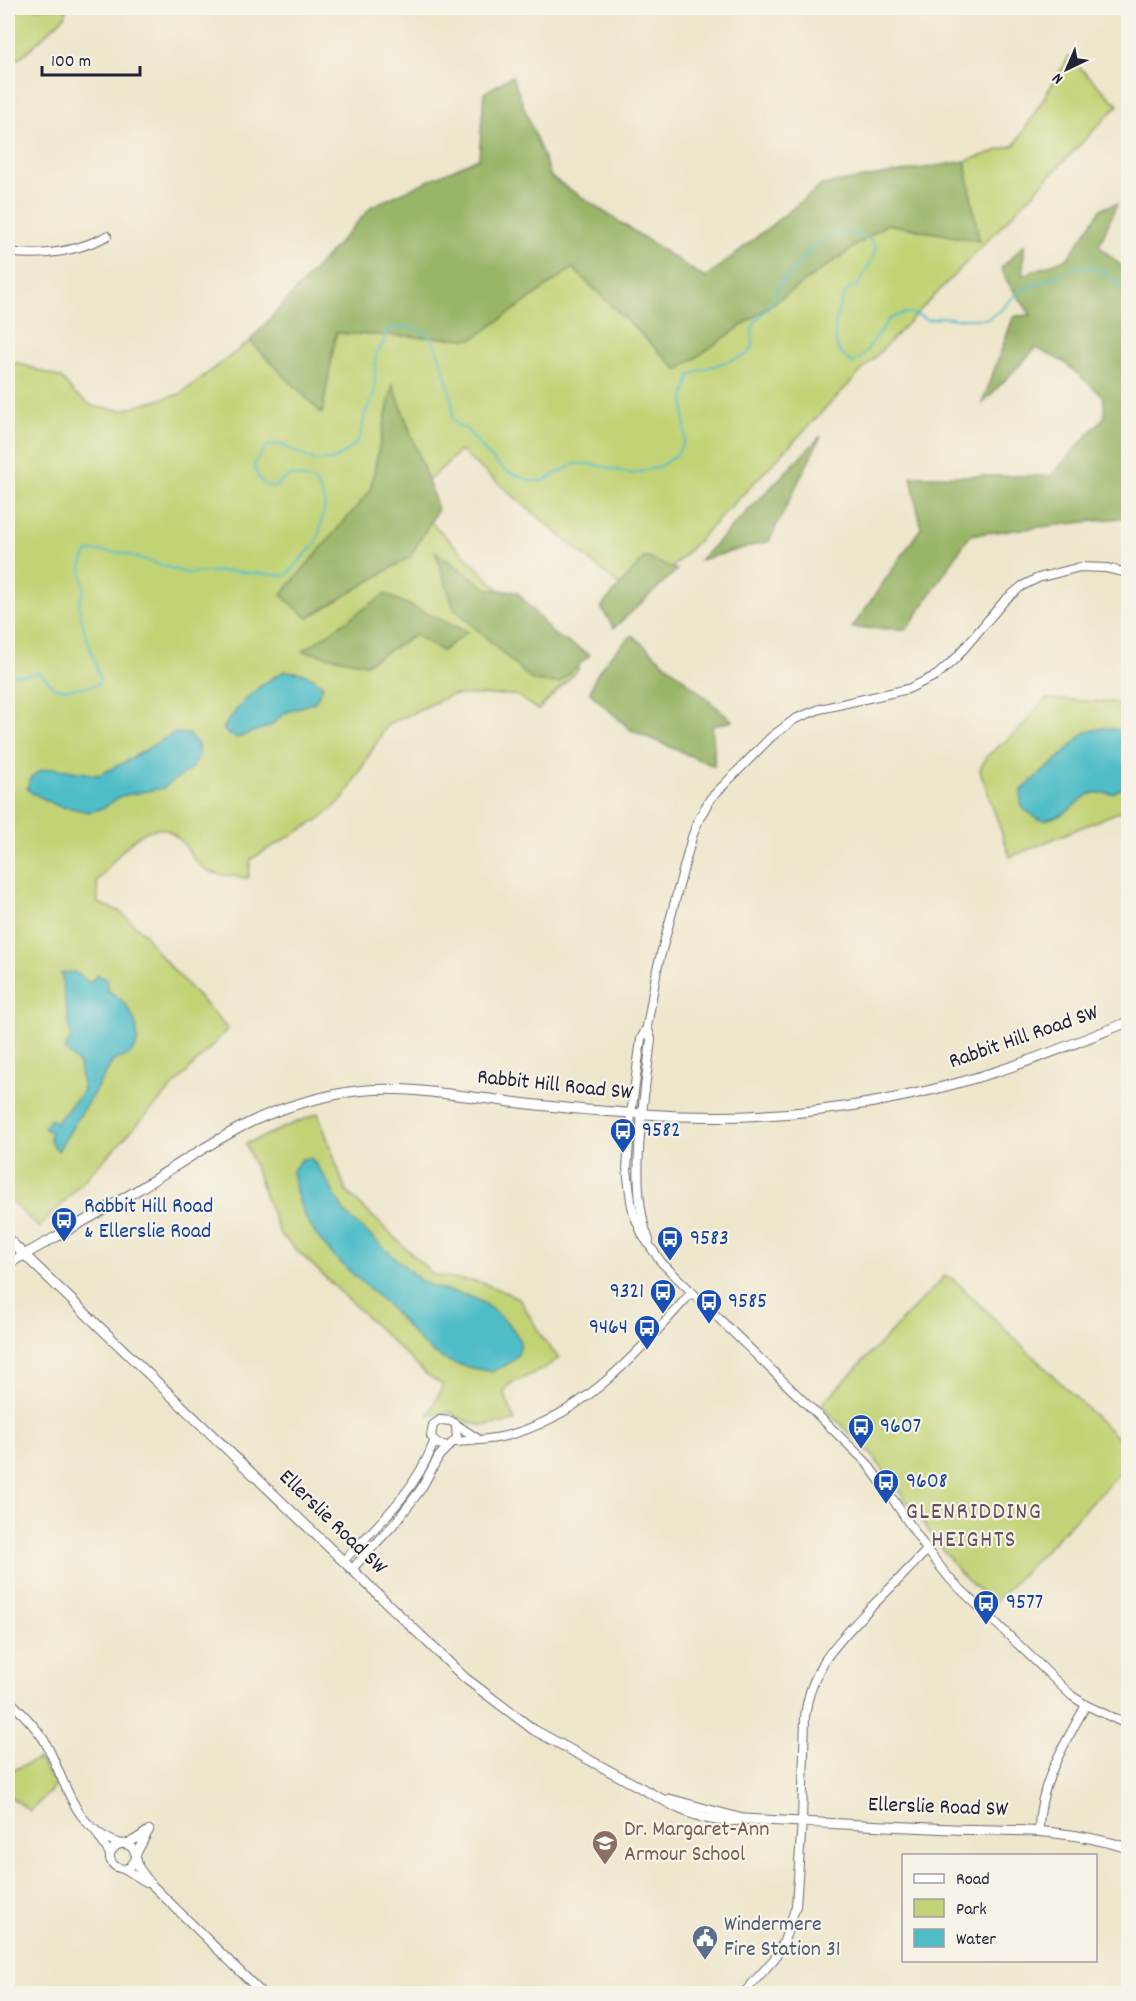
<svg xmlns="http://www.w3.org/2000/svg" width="1136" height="2001" font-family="Dekko,sans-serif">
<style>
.green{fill:#c2d376;stroke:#727a58;stroke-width:1.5}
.forest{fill:#99b567;stroke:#5e6c51;stroke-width:1.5}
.water{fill:#4fbdc8;stroke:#387082;stroke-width:1.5}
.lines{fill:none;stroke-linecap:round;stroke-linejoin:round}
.stream{stroke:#4fbdc8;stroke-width:2}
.tertiary-casing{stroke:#69676d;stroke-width:10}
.secondary-casing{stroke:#69676d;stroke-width:11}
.tertiary{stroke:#fff;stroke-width:8}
.secondary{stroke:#fff;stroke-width:9}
.labels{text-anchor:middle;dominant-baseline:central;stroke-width:4.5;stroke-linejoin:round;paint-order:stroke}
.street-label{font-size:22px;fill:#22223b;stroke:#f7f3e8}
.transit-label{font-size:22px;fill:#164399;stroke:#f7f3e8;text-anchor:start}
.education-label{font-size:22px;fill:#785e54;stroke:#f7f3e8;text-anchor:start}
.service-label{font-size:22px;fill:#4e5e75;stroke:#f7f3e8;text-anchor:start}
.neighbourhood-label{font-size:24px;letter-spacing:1.5px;fill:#63505f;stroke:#f7f3e8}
</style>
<rect width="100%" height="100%" fill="#f7f3e8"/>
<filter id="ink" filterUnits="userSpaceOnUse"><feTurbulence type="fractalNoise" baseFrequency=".0167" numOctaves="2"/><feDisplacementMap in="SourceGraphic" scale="12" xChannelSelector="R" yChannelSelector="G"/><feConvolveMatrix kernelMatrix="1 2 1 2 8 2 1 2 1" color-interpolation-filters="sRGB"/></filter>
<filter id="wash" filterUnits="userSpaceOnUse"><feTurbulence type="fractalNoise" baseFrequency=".008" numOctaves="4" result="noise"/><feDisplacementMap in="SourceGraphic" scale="24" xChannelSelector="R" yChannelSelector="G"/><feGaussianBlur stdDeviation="1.35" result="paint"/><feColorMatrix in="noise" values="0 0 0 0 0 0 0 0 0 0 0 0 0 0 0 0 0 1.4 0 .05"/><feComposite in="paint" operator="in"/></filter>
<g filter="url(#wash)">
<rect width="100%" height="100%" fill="#eee6cb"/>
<!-- green -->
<g class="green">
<polygon points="8,8 67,8 65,16 27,52 8,66"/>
<path d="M1069,57L1118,105L639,602L460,451L428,481L393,385L375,466L579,669L538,710L516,695H451L387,725L344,798L323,817L251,859L248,878C233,876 216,876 203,868C190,859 189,847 179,839C175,836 169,830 164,829C138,824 111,864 97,882L98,903L119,911L146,935L158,953L228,1029L39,1228L8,1198V362L18,363L61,378L74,393L94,407L123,410L180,394L250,341L322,413L336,333L473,339L573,268L678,370L887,224L979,241L965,161L1015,145Z"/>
<polygon points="1045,699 1128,703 1128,808 1010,857 980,770 986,757 1021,728"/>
<path d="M318,1113L346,1191L434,1275L483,1283L519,1298L543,1339L559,1358L543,1369L508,1385L504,1392L515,1421C484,1426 478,1430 450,1412L428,1416L443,1385L426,1374L280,1234L246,1144Z"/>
<polygon points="945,1276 954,1280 1128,1448 1128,1465 993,1604 960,1573 872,1455 821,1405"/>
<polygon points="38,1759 55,1784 50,1792 30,1811 8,1795 8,1767 13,1770"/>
</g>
<!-- forest -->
<g class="forest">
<polygon points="512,76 551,177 705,278 822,185 965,161 979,241 887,224 678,370 573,268 473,339 336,333 322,414 250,341 372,206 479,158 484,93"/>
<polygon points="1117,204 1099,246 1128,272 1128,517 970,535 907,629 852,628 921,528 911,476 1051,476 1105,416 1103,396 1064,362 1036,348 982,404 1013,318 1015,316 1031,315 1007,281 1001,268 1024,245 1023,275 1068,258 1102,208"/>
<polygon points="393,384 438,509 410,557 308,618 281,595 370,491"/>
<polygon points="821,436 769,541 700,560"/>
<polygon points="435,551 488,589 517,592 553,634 590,655 559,683 533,681 454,608"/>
<polygon points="645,557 677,570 614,628 601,607"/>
<polygon points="385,594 467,632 442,651 415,635 366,664 303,651"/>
<path d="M632,635L733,721L712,726L714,748V766L631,730L590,693C596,666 614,653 632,635Z"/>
</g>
<!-- water -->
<g class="water">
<path d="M285,671C300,672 312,674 323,686L315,702L285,713L270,726L237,738L228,734L223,729C238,704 259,684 285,671Z"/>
<polygon points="1104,728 1128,730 1128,784 1113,793 1094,793 1088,795 1061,815 1045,820 1038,819 1025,810 1021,804 1021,792 1026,786 1057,760 1083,734 1088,731"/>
<polygon points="174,733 188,734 198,745 199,757 191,769 163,788 121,796 103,808 89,812 71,808 60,807 32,793 27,788 31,777 42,770 53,768 99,775 123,763"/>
<path d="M75,972L90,983L97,975L107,979V990C116,995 126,1003 131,1013C137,1024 142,1044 131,1053C126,1057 119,1059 113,1061L58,1151L50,1141V1132L44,1128L51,1119L56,1123L83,1091L79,1064L65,1050L71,1037L61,973Z"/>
<path d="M311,1158L323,1174L345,1213L420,1280C435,1290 452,1291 469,1296C485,1302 522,1329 520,1348C518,1361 502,1367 492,1372C477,1368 458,1367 444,1359C422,1348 407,1326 391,1309C358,1276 315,1249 299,1202C296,1192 294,1181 292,1171L302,1159Z"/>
</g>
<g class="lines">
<!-- stream -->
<path class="stream" d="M8,674L25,675L39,673L46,678L54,688L70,689L97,685L100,679L97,669C94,657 78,615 79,605C79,599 84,594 84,588C83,571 77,569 88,552L99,551L123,553L186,573L229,571L286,576L315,544L319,534L325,504L322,494L314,481C295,476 289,470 276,487C262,488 256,476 254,464L267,446L280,444L314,461L332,460L345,453L357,442L362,431L365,413L374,395L376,354L383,344L386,331C397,326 417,326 427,334C438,343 456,405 452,418L458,426L466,429L491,458L506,471L531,481H543L575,464H591L633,474L661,466L677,454L685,440L684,399L690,376L701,370L747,355L753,346C753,340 751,333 753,327C759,309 774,313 777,287C789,277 796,266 806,255C825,235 855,223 876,246L872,260L857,287H851C838,298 832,330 837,346C839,354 847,359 853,363L862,357L889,319L904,313L916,314L927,320L943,317L957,319H987L1001,310L1015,295L1035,284L1059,275L1069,268L1087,267L1104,271L1122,288L1127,304L1125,321L1128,327"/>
</g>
</g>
<g filter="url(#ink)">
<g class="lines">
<!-- tertiary casing -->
<g class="tertiary-casing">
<g id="tertiary">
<path d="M8,252C43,257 75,252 107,236"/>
<polyline points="1128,573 1106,568 1080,567 1038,578 1022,586 1005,600 956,658 937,675 908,689 820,709 795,719 771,737 710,799 699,819 692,837 657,969 647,1027 641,1039 631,1114 627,1169 631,1201 634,1215 643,1236 661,1262 866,1462 888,1492 927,1550 950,1579 1072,1696 1086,1705 1128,1725"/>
<path d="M647,1027L651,1039C645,1097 627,1185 649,1240"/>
<path d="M455,1442C470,1441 486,1440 501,1437C582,1419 638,1352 691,1293"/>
<polyline points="448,1446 437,1444 431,1436 433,1425 440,1420 451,1421 478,1439"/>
<path d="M343,1561C379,1524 416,1491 434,1442"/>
<polyline points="352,1569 396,1522 421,1489 439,1456 457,1438 456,1426"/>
<path d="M8,1699C21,1712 34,1724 44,1740C66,1779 71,1828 121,1844"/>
<path d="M1039,1830C1039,1784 1064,1745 1086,1705"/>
<polyline points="96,1832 110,1854"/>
<path d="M124,1844C132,1845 136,1851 136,1859L130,1867C116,1874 102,1857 115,1847C119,1843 124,1844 128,1843C136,1840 143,1834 149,1830"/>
<polyline points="136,1854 149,1830"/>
<polyline points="136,1857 139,1868 151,1884 263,1994"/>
<polyline points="125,1869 148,1883"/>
<path d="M743,1994L775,1958L784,1941L796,1906L802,1821L805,1717C810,1668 837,1643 869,1609C889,1590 908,1570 927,1550"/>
</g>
</g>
<!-- secondary casing -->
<g class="secondary-casing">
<g id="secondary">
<path d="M8,1239L465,1678L534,1730L678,1808C700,1818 721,1824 745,1819C813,1823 882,1826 951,1829C1015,1831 1066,1828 1128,1848"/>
<path d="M8,1264C50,1240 94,1216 136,1191C175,1167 213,1140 253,1121C280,1108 309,1100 338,1094C390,1083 445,1094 497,1100C546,1107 595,1111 644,1114C763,1123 882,1108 995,1072C1040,1058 1085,1039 1128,1022"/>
<polyline points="669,1799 743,1819"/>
</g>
</g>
<!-- tertiary -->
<use href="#tertiary" class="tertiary"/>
<!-- secondary -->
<use href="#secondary" class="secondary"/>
</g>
</g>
<!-- icons -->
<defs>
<g id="bus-pin" transform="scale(1.35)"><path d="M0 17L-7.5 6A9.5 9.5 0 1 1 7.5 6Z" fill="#1a4fb4" stroke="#f7f3e8"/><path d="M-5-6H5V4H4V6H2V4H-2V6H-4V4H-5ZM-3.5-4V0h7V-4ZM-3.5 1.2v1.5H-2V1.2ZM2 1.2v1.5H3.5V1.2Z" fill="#fff"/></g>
<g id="school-pin" transform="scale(1.35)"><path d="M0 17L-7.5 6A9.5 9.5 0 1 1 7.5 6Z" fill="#8d6e63" stroke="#f7f3e8"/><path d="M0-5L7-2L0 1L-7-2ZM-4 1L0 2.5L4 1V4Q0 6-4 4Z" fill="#fff"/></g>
<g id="civic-pin" transform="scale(1.35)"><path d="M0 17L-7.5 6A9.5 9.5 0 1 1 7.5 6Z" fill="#5c6f8a" stroke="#f7f3e8"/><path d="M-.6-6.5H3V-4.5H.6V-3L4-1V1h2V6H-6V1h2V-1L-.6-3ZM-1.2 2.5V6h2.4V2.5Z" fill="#fff"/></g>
</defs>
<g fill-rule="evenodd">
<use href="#bus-pin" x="623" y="1131"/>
<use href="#bus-pin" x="64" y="1220"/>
<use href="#bus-pin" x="670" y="1239"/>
<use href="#bus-pin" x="663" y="1292"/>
<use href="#bus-pin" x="709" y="1302"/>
<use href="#bus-pin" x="647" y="1328"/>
<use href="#bus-pin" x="861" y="1427"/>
<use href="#bus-pin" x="886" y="1482"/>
<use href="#bus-pin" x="986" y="1603"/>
<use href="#school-pin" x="605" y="1843"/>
<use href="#civic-pin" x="705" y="1938"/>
</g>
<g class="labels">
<!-- street labels -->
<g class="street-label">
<text transform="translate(1024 1038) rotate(-19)">Rabbit Hill Road SW</text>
<text transform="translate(555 1086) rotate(6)">Rabbit Hill Road SW</text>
<text transform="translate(332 1523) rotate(44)">Ellerslie Road SW</text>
<text transform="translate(938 1808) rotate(2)">Ellerslie Road SW</text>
</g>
<!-- transit labels -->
<g class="transit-label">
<text x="642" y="1131">9582</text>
<text x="84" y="1207">Rabbit Hill Road<tspan x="84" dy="25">&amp; Ellerslie Road</tspan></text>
<text x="690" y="1239">9583</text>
<text x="644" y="1292" text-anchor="end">9321</text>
<text x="728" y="1302">9585</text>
<text x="628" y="1328" text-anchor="end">9464</text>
<text x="880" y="1427">9607</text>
<text x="906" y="1482">9608</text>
<text x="1006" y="1603">9577</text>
</g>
<!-- education labels -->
<g class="education-label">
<text x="624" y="1830">Dr. Margaret-Ann<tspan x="624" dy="25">Armour School</tspan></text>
</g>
<!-- service labels -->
<g class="service-label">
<text x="724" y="1925">Windermere<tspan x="724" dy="25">Fire Station 31</tspan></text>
</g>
<!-- neighbourhood labels -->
<g class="neighbourhood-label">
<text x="974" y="1513">GLENRIDDING<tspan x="974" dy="28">HEIGHTS</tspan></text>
</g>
</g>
<!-- margin -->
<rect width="1136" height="2001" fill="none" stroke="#f7f3e8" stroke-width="30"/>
<!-- legend -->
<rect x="902" y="1854" width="195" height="108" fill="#f7f3e8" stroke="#a29fa3" stroke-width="1.5"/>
<rect x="914" y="1874" width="30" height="9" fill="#ffffff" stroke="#a29fa3" stroke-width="1.5"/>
<text x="956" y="1884" font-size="18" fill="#22223b">Road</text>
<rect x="914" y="1899" width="30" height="18" fill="#c2d376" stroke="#a29fa3" stroke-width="1.5"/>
<text x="956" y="1914" font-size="18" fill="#22223b">Park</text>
<rect x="914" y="1929" width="30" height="18" fill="#4fbdc8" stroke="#a29fa3" stroke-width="1.5"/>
<text x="956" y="1944" font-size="18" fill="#22223b">Water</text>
<!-- north arrow -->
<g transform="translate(1067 69) rotate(224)" stroke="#f7f3e8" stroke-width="4.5" paint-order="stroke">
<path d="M0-4.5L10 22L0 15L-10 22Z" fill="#22223b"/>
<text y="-9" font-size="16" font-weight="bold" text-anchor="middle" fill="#22223b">N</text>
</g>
<!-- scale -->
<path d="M42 66v9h98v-9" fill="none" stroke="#22223b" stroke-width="3"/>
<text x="51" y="66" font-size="18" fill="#22223b" stroke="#f7f3e8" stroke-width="4.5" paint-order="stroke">100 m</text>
</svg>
